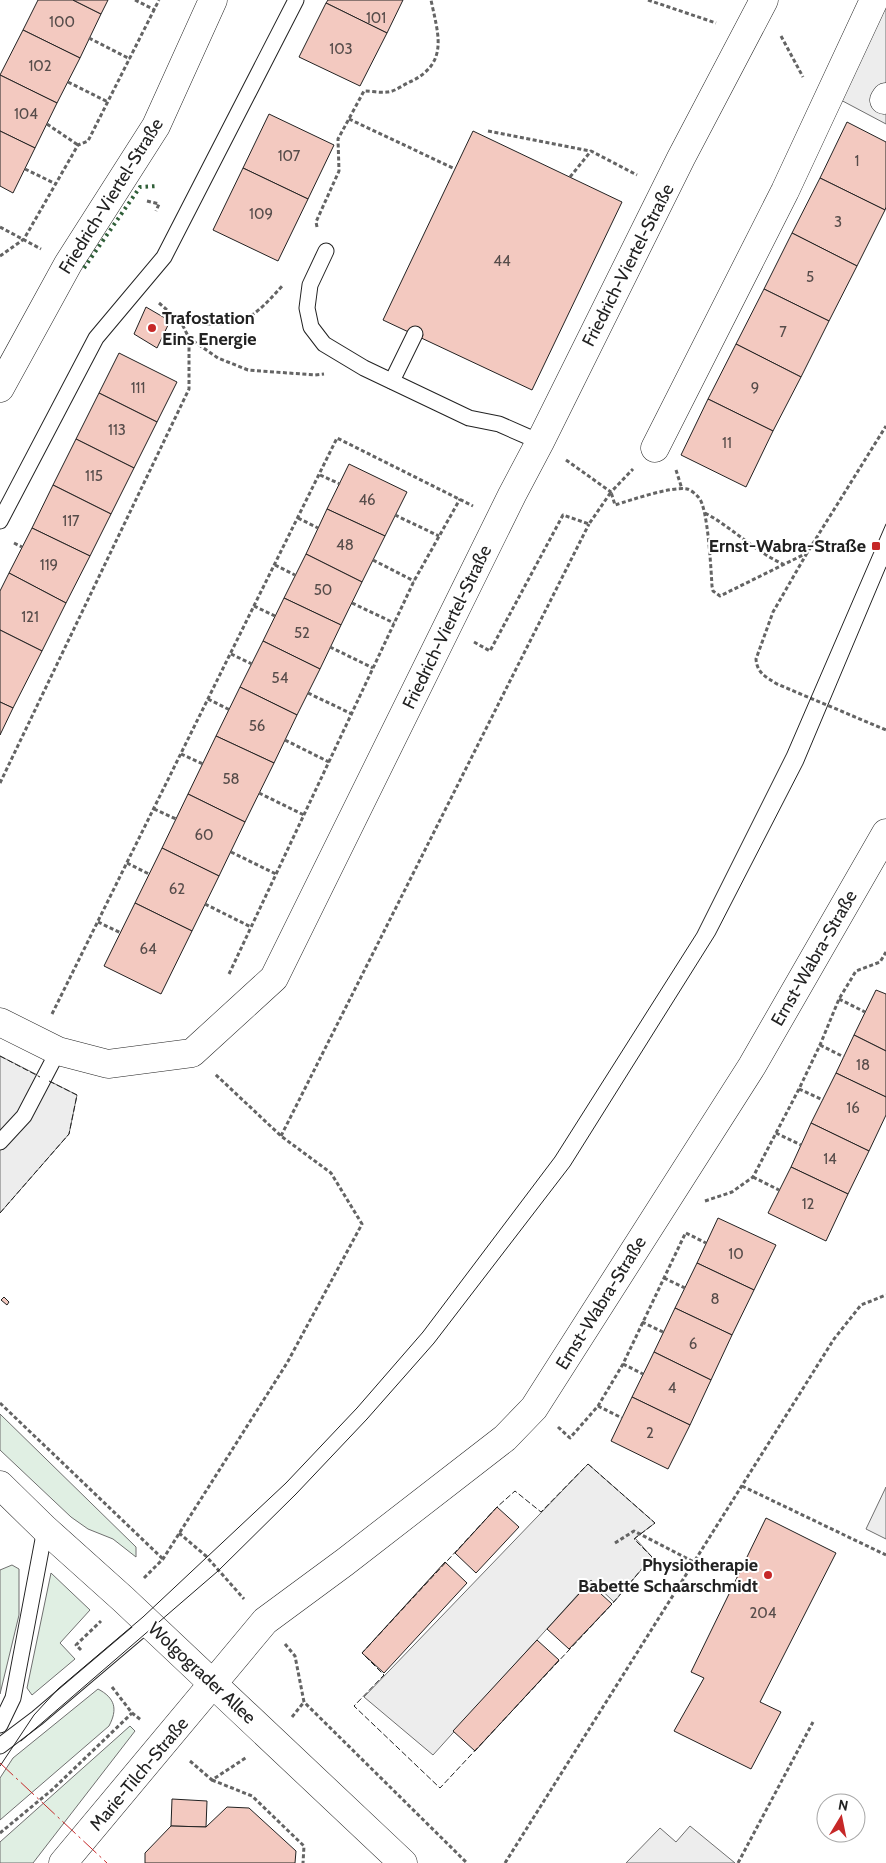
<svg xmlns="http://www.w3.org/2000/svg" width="886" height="1863" font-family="Cabin,sans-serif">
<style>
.green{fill:#e0efe3;stroke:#6f6f6f}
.parking{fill:#ededed;stroke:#6f6f6f}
.building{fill:#f3c9c0;stroke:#222}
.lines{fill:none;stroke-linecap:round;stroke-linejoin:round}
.lane-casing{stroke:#222;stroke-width:17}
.street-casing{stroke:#222;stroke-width:29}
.secondary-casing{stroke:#222;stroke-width:29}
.path{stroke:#646464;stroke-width:3;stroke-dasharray:4 2.5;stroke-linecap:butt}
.lane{stroke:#fff;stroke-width:15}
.street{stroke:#fff;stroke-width:28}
.secondary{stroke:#fff;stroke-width:28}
.tram{stroke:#222;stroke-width:1}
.hedge{stroke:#2f5e38;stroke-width:4;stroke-dasharray:2.5 4;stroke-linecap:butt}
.fence{stroke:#222;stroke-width:1;stroke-dasharray:6 2.5;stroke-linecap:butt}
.power{stroke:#c62828;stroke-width:1;stroke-dasharray:18 4 2.5 4;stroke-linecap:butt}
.poi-dot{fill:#c62828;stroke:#fff;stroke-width:2}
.labels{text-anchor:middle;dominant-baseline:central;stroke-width:4;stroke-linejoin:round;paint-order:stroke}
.number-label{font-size:15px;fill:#564c4a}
.street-label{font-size:18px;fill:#222;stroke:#fff}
.poi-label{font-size:18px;font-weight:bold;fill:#222;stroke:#fff;text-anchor:end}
</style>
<rect width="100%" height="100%" fill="#fff"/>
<!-- green -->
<g class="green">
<polygon points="0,1414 136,1547 136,1557 113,1539 88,1529 71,1517 0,1450"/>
<polygon points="12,1565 19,1569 19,1615 0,1694 0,1570"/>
<polygon points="51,1573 90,1610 60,1643 75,1659 32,1695 27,1688"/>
<path d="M98,1689C115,1698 118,1709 109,1726L0,1820V1778L13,1758Z"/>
<polygon points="130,1726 135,1731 33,1863 0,1863 0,1842"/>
</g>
<!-- parking -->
<g class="parking">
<polygon points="886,0 886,124 837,98"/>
<polygon points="0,1056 77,1095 69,1134 0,1213"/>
<polygon points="588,1464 655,1523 635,1538 652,1557 614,1602 591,1580 433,1755 364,1697"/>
<polygon points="886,1487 886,1539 866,1529"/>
<polygon points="690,1826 735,1863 626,1863 660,1828 676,1842"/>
</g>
<!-- building -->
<g class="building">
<polygon points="38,0 73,0 101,14 80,58 23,30"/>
<polygon points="73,0 108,0 101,14"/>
<polygon points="328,0 403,0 387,33 326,3"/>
<polygon points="326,3 387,33 360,86 299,57"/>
<polygon points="23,30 80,58 57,103 0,75"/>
<polygon points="0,75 57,103 35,148 0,131"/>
<polygon points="269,114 334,145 308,199 243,168"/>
<polygon points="847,122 886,142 886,207 885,210 820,178"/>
<polygon points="0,131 35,148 13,193 0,186"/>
<polygon points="473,131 622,202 532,390 383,320"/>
<polygon points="243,168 308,199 278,261 213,230"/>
<polygon points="820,178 885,210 857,266 792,233"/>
<polygon points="792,233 857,266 829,321 764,289"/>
<polygon points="764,289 829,321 801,377 736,344"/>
<polygon points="146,307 170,321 157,348 134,334"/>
<polygon points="736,344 801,377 773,431 708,399"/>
<polygon points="119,353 177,382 157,422 99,393"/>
<polygon points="99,393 157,422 134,468 76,439"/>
<polygon points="708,399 773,431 746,487 681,455"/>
<polygon points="76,439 134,468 111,514 53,485"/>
<polygon points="349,464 407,492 385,536 327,509"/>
<polygon points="53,485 111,514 90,556 32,528"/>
<polygon points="327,509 385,536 362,582 306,554"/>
<polygon points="32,528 90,556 66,603 9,573"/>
<polygon points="306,554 362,582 341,625 284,598"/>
<polygon points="9,573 66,603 42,651 0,630 0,591"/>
<polygon points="284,598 341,625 320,669 263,641"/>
<polygon points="0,630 42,651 13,708 0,702"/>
<polygon points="263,641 320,669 297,715 240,687"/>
<polygon points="240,687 297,715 274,763 216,736"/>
<polygon points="0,702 13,708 0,735"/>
<polygon points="216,736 274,763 245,822 188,794"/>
<polygon points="188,794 245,822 219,876 162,848"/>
<polygon points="162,848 219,876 192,931 135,903"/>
<polygon points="135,903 192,931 161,994 104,966"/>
<polygon points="876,990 886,994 886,1051 854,1035"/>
<polygon points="854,1035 886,1051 886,1097 836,1073"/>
<polygon points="836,1073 886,1097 886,1115 869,1151 811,1123"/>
<polygon points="811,1123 869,1151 848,1194 791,1167"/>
<polygon points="791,1167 848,1194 826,1241 768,1213"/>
<polygon points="718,1218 776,1245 754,1290 697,1263"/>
<polygon points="697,1263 754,1290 732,1335 675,1308"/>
<polygon points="4,1297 9,1302 7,1305 1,1300"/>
<polygon points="675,1308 732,1335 711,1380 654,1352"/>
<polygon points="654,1352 711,1380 690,1425 632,1397"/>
<polygon points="632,1397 690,1425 668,1469 611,1441"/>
<polygon points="497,1507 519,1527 476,1573 455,1553"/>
<polygon points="766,1518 836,1553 760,1702 781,1712 751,1769 674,1731 704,1678 691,1672"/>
<polygon points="445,1562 467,1583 384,1673 362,1653"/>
<polygon points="589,1583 612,1604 569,1649 547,1629"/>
<polygon points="537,1640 559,1660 475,1751 453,1731"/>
<polygon points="172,1799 207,1801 206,1827 171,1826"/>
<polygon points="227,1807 249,1808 296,1851 295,1863 145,1863 145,1853 171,1826 206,1827"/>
</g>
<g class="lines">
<!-- lane casing -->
<g class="lane-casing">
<g id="lane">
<polyline points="326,251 310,285 307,308 311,327 324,344 364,368 469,418 499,424 540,442"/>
<polyline points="392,381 415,334"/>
<polyline points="0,521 96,338 164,257 296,0"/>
<polyline points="0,1142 24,1116 58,1051"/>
<polyline points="0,1725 13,1698 45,1529"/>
<polyline points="0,1746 37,1718 149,1623"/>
</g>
</g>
<!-- street casing -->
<g class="street-casing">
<g id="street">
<polyline points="884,100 886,97"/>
<polyline points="0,388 68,264 156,126 213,0"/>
<polyline points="655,448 785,191 874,0"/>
<polyline points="0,1022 58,1051 108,1064 192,1053 274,978 512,495 540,442 681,158 764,0"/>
<polyline points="63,1863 265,1621 345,1562 505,1438 534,1408 752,1066 886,833"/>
</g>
</g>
<!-- secondary casing -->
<g class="secondary-casing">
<polyline id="secondary" points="0,1485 45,1529 123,1599 403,1863"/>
</g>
<!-- path -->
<g class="path">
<polyline points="135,0 155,10"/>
<polyline points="648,0 716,23"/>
<polyline points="781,36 803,77"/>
<polyline points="89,38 130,59"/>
<polyline points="68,82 108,102"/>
<polyline points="349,119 455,169"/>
<polyline points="47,124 78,145"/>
<polyline points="488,131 590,151"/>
<polyline points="25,169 56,184"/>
<polyline points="570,177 591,151 637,175"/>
<polyline points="147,201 159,204 156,211"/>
<polyline points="0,227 41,249"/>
<path d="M317,227L316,222L339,171L338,139L364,91C371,91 380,93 387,92C395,92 404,84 412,81C449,62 438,34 431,0"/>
<polyline points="0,256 24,239 78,145 88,141 159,0"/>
<polyline points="159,303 181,322 189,338 218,358 248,370 315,375 324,374"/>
<path d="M181,322C238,326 244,329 283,285"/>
<polyline points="566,460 611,492 633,469"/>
<polyline points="676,470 682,489"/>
<polyline points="320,475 340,484"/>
<path d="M705,513C733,528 754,551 783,564"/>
<polyline points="395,515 439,536"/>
<polyline points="298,518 318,528"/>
<polyline points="14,543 22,547"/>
<path d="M807,553L773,612L756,659C757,673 766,677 777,684L886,730"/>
<polyline points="373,560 414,581"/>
<polyline points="275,565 295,575"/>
<polyline points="352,603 394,623"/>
<polyline points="254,606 275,616"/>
<path d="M474,642L490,651L563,515L589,524L611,492L615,505C631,500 672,486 687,489C691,490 696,494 699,498C708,508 711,570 712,586L713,591L720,596L807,553L886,426"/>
<polyline points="330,647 373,668"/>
<polyline points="231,654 252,664"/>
<polyline points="308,693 352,714"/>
<polyline points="208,699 230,710"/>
<polyline points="285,740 329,762"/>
<polyline points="181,754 203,764"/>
<polyline points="0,783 189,389 189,339"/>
<polyline points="259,793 304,815"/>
<polyline points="154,809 176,819"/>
<polyline points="231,852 276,874"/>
<polyline points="127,863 149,874"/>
<polyline points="205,904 251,927"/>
<polyline points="98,922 121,933"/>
<polyline points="229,974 414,581 460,499"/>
<polyline points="839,999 865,1012"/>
<polyline points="52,1014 337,438 473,506"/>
<polyline points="820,1045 844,1057"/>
<polyline points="799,1089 823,1100"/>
<polyline points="776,1133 801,1145"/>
<polyline points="281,1136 589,524"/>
<polyline points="753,1177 779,1190"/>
<polyline points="705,1201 732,1192 753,1177 799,1089 820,1045 839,999 856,971 880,962 886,952"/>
<polyline points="686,1233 706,1243"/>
<polyline points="664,1278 685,1288"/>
<polyline points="642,1322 663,1332"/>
<polyline points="623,1364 643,1374"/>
<polyline points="0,1403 163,1559"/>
<polyline points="598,1406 622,1418"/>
<polyline points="558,1427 570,1438 598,1406 623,1364 685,1234"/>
<polyline points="742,1486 886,1555"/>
<polyline points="179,1533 206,1556 244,1599"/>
<polyline points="615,1543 634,1531 694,1562"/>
<polyline points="144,1578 163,1559 287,1363 362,1224 331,1173 281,1136 215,1074"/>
<polyline points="285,1644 295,1656 304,1702 467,1863"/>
<polyline points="81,1650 76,1645 101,1621"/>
<polyline points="112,1687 132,1713 141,1720"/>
<polyline points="292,1717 304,1702"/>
<polyline points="190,1761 212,1780 247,1757"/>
<polyline points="212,1780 252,1796 304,1846 303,1863"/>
<polyline points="0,1833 53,1789 132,1713"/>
<polyline points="505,1863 834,1339 861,1305 886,1295"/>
<polyline points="738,1863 813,1722"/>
</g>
<!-- lane -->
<use href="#lane" class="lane"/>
<!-- street -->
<use href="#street" class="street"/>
<!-- secondary -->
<use href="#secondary" class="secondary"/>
<!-- tram -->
<g class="tram">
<polyline points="21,1741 218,1571 296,1494 367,1419 434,1343 570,1166 715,935 803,764 886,567"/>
<polyline points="0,1766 34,1715 58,1689 143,1617 286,1483 357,1408 423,1332 555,1157 697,933 787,753 886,524"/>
</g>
<!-- hedge -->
<polyline class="hedge" points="84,268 140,187 157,186"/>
<!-- fence -->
<g class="fence">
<polyline points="0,1056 40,1077"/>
<polyline points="0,1213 69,1134 77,1095 47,1080"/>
<polygon points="588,1464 655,1523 634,1539 652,1557 612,1604 440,1788 354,1706 384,1675 362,1653 497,1507 515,1491 541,1512"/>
</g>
<!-- power -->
<polyline class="power" points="0,1763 107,1863"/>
</g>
<!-- markers -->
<g class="poi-dot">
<circle cx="152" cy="328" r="5"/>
<rect x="871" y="541" width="10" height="10" rx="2.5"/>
<circle cx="768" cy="1575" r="5"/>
</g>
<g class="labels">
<!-- number labels -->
<g class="number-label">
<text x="376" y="18">101</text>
<text x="62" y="22">100</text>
<text x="341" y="49">103</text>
<text x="40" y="66">102</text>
<text x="26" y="114">104</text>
<text x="289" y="156">107</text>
<text x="857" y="161">1</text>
<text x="261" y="214">109</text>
<text x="838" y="222">3</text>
<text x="502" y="261">44</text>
<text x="810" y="277">5</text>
<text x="783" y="332">7</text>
<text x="138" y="388">111</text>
<text x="755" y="388">9</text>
<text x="117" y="430">113</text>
<text x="727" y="443">11</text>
<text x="94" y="476">115</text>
<text x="367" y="500">46</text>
<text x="71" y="521">117</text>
<text x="345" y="545">48</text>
<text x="49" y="565">119</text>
<text x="323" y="590">50</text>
<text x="30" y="617">121</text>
<text x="302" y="633">52</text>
<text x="280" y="678">54</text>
<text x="257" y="726">56</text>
<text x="231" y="779">58</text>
<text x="204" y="835">60</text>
<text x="177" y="889">62</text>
<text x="148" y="949">64</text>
<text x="863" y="1065">18</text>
<text x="853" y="1108">16</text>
<text x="830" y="1159">14</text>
<text x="808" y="1204">12</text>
<text x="736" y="1254">10</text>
<text x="715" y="1299">8</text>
<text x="693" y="1344">6</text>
<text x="672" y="1388">4</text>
<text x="650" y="1433">2</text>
<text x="763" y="1613">204</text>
</g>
<!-- street labels -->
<g class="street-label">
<text transform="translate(111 196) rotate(-58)">Friedrich-Viertel-Straße</text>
<text transform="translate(628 265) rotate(-63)">Friedrich-Viertel-Straße</text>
<text transform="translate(447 627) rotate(-64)">Friedrich-Viertel-Straße</text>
<text transform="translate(814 958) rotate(-60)">Ernst-Wabra-Straße</text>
<text transform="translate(601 1303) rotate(-58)">Ernst-Wabra-Straße</text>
<text transform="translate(202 1673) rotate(43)">Wolgograder Allee</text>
<text transform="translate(139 1774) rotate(-50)">Marie-Tilch-Straße</text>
</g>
<!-- poi labels -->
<g class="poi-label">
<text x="162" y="318" text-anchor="start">Trafostation<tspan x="162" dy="21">Eins Energie</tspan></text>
<text x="866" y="546">Ernst-Wabra-Straße</text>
<text x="758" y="1565">Physiotherapie<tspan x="758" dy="21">Babette Schaarschmidt</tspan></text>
</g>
</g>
<!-- north arrow -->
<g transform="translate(841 1818) rotate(10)"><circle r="24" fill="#ffffff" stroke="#a7a7a7"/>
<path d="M0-4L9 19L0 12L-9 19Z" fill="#c62828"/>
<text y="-8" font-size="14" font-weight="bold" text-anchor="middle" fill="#222222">N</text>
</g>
</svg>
